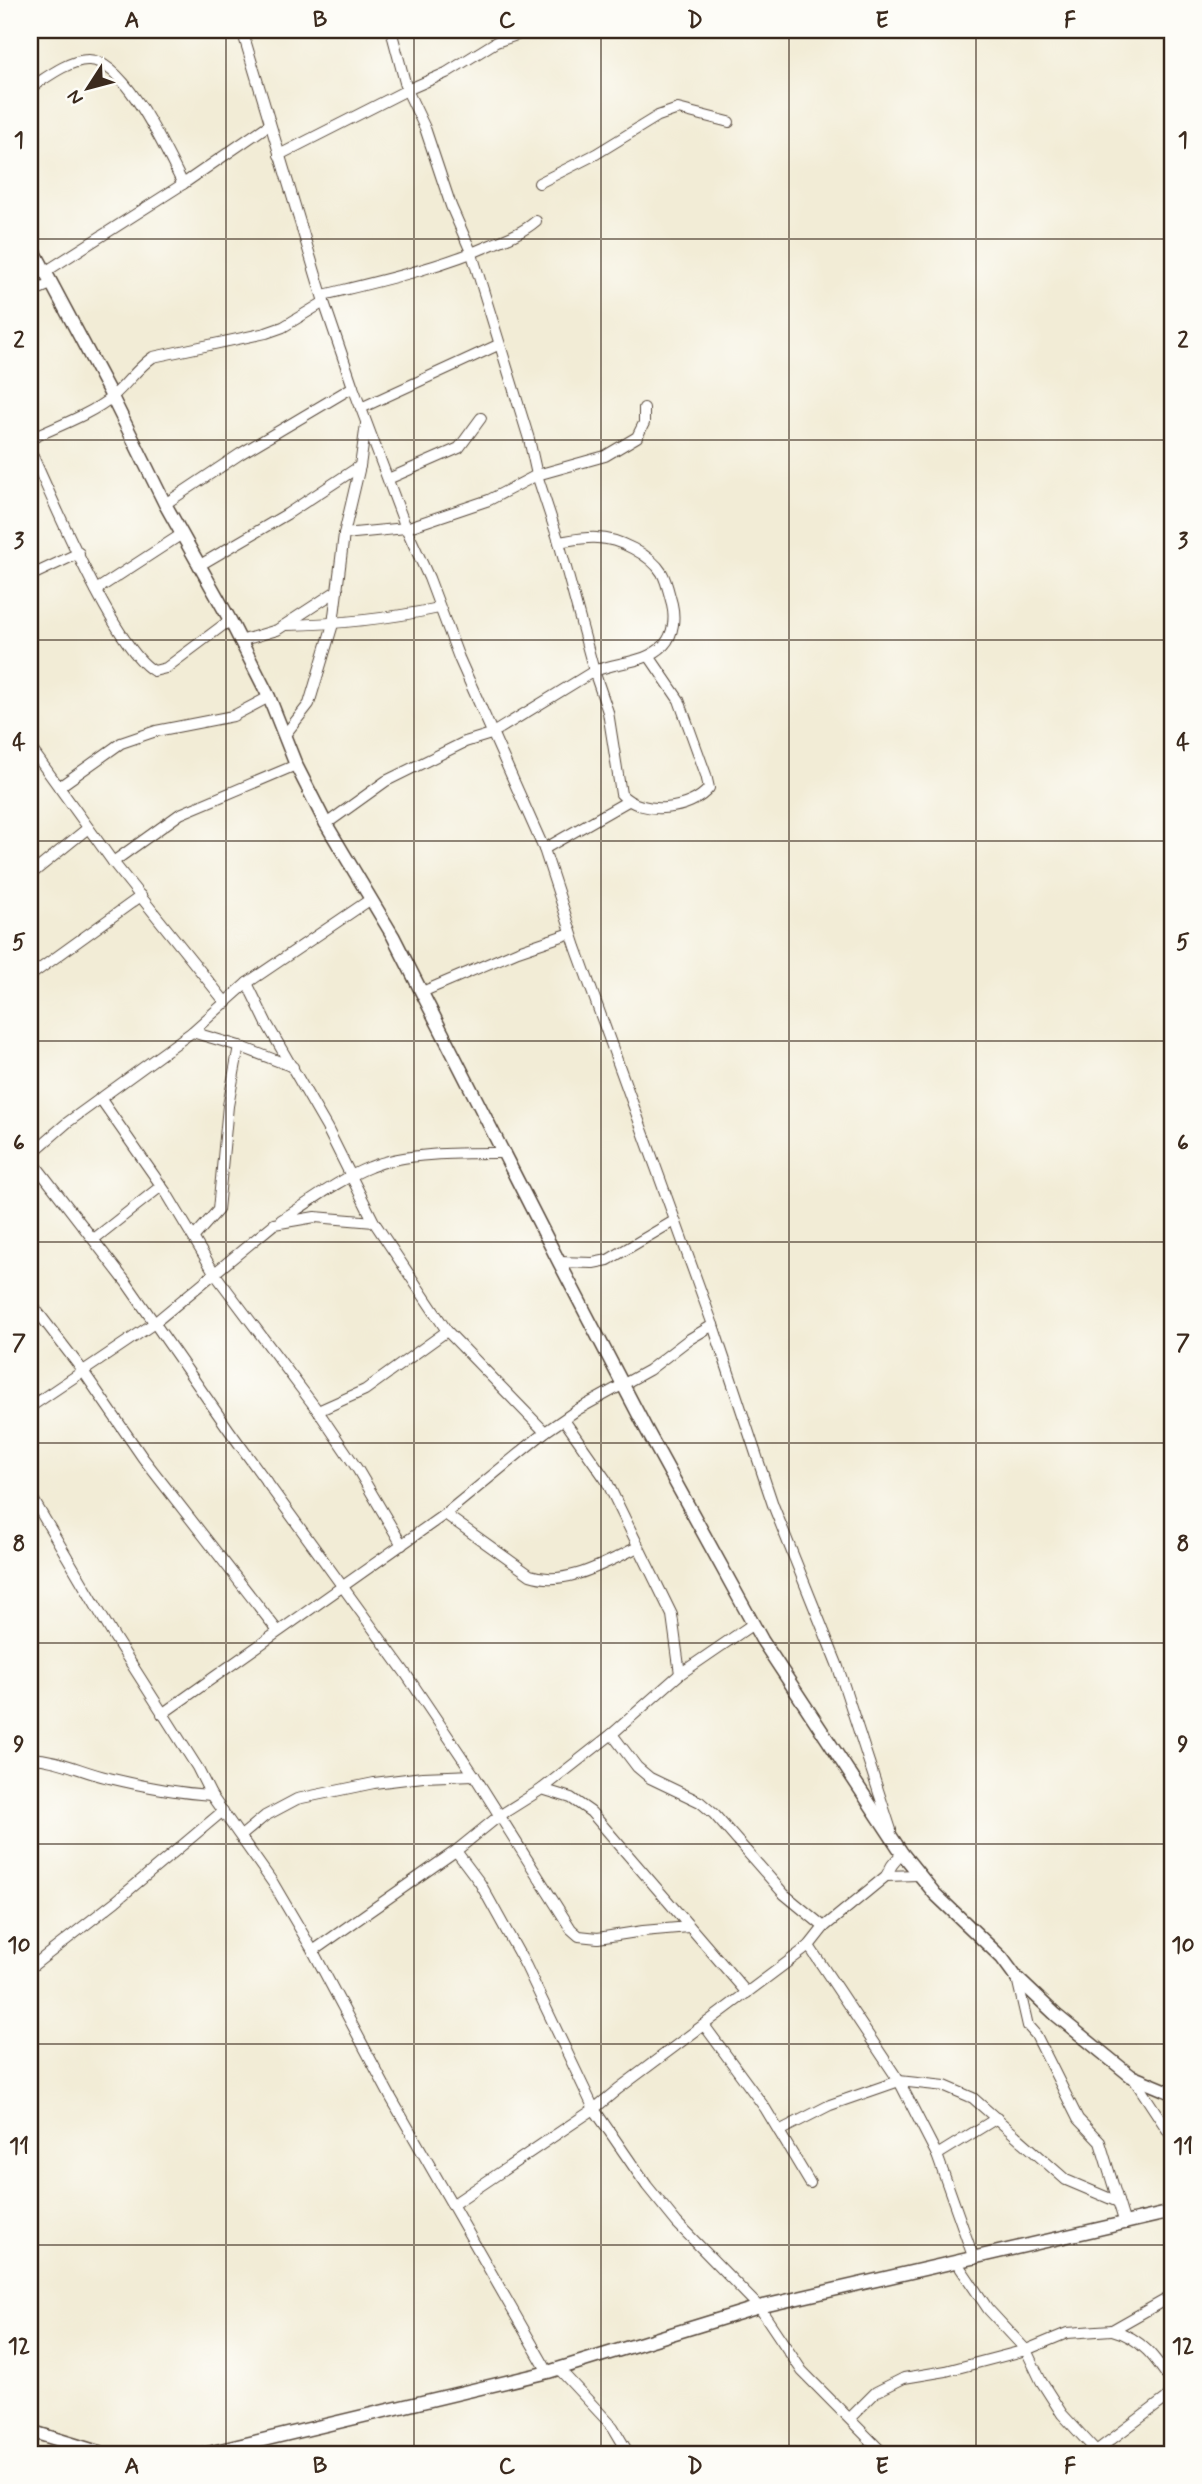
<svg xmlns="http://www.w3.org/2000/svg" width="1202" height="2484" font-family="Mynerve,sans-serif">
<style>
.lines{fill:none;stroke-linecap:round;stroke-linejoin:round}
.minor-casing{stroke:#56473a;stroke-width:12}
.tertiary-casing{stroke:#56473a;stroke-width:15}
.minor{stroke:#fff;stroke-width:10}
.tertiary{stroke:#fff;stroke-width:12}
.grid{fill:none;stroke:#3b2a1e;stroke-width:2;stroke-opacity:0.55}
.neatline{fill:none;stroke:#3b2a1e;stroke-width:2.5}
.grid-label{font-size:23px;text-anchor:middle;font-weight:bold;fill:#3b2a1e}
</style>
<rect width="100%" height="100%" fill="#fdfcf7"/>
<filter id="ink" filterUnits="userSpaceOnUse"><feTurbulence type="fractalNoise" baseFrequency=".0143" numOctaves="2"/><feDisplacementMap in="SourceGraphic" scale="14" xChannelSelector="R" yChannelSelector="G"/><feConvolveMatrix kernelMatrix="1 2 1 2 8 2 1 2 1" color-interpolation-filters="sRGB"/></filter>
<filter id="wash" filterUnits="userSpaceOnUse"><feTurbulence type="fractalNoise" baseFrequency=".00686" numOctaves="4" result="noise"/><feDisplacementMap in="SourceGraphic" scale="28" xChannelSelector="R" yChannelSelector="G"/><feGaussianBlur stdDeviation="1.57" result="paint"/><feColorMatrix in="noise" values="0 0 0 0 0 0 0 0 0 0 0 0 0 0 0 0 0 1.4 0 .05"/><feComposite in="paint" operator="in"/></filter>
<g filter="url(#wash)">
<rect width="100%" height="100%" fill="#f2ecd6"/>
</g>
<g filter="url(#ink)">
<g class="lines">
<!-- minor casing -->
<g class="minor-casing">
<g id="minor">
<polyline points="242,30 324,302 353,387 406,528 429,578 459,658 544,849 576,947 713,1325 773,1505 837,1664 891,1830"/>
<path d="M391,30L407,90L425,128L451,206L472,254L529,439L537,475L559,542L594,671L608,712L621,794C641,816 691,811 709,788L706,775L679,700L649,656"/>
<path d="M30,88C46,78 67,61 87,60C124,57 168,155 183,184"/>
<polyline points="279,155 407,90 446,73 496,42 531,30"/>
<polyline points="539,183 596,154 658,116 678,109 729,122"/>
<polyline points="45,272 183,184 270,124"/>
<polyline points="30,293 51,284"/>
<path d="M323,295C380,281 439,268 493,244C508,238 523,232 536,221"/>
<polyline points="361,408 498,345"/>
<path d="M30,439C56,427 92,414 113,396C128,383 137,368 153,357L266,333L283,327L324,302"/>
<path d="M30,450C51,495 115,650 154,671L166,668L230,620"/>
<polyline points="388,479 459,448 481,418"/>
<polyline points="165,504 240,454 353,387"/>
<polyline points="344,534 406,528 489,500 537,475 605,456 637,437 644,423 644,408"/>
<polyline points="200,565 287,514 360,466"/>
<polyline points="30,576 79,553"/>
<polyline points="96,590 182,534"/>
<path d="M286,625C338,624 388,619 439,608"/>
<polyline points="240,641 277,630 338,590"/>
<polyline points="284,736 309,704 333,624 344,534 360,466 366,424"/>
<polyline points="30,747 113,862 226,1003"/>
<polyline points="59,787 121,743 156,731 233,716 269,697"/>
<path d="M326,824L386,781L465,742L491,734L594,671C618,661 645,664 664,645C674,634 675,617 672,604C669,594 667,582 662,573C651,555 618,538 597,538C585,537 572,540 559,542"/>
<polyline points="544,849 628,801"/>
<polyline points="113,862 180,814 296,765"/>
<polyline points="30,875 88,828"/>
<polyline points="30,976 141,896"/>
<polyline points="247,983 267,1024 327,1128 374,1222"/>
<polyline points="422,992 518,951 571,933"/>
<polyline points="192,1032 239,1046 293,1067"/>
<polyline points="100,1098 167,1194 215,1274 318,1411 358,1470 402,1545"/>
<polyline points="30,1155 68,1122 192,1032 247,983 371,899"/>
<polyline points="30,1158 126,1282 229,1430 406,1674 474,1775 571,1929 579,1936 598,1938 643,1931 689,1927"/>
<path d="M281,1220C310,1202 338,1180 370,1167C404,1152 468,1153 505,1153"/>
<polyline points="194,1237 218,1210 228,1106 239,1046"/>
<polyline points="94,1239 160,1187"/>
<polyline points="559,1262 593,1263 608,1260 674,1221"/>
<polyline points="30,1302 83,1371 143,1458 277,1630"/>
<polyline points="30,1407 153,1324 274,1224 315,1217 374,1222 447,1331 545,1432"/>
<polyline points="318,1411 365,1390 447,1331"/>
<polyline points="564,1420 606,1480 672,1615 680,1674"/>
<polyline points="30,1494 113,1635 197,1767 211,1795 273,1883 313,1951 390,2096 548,2372"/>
<path d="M445,1514L530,1575C566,1587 605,1563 638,1547"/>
<polyline points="162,1714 445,1514 545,1432 577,1410 649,1370 688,1340 713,1325"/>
<polyline points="612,1734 637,1767 650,1778 700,1802 714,1814 784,1894 824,1927"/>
<path d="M30,1758C60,1759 81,1772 109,1778C142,1786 177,1793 211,1795"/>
<polyline points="542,1789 571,1798 591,1812 747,1993"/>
<polyline points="241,1836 265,1816 297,1799 374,1783 423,1777 474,1775"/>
<polyline points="456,1851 480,1883 526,1966 594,2109 647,2186 677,2223 759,2307 802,2371 884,2454"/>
<polyline points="886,1876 918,1875"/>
<polyline points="809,1946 899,2081 937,2155 974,2259"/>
<polyline points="313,1951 457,1850 499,1816 542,1789 612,1734 680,1674 753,1624"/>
<polyline points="30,1968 116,1901 223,1811"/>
<polyline points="1017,1978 1028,2026 1036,2035 1078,2119 1100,2142 1125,2224"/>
<polyline points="704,2025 765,2108 810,2183"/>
<polyline points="1132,2076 1172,2137"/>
<polyline points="779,2131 830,2105 899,2081 945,2086 973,2098 1066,2180 1118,2202"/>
<polyline points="937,2155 997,2118"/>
<polyline points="452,2205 594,2109 618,2089 809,1946 824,1927 886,1876 892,1865 902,1853"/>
<polyline points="957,2263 988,2309 1026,2350 1041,2381 1062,2414 1099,2454"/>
<path d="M1112,2330C1142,2338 1156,2359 1172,2383"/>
<polyline points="559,2369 613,2427 629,2454"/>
<polyline points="850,2418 876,2392 904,2378 946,2371 1026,2350 1067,2333 1112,2330 1172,2296"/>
<polyline points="1096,2451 1172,2394"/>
</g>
</g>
<!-- tertiary casing -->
<g class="tertiary-casing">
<g id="tertiary">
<polyline points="30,243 112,397 165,504 230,620 269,697 296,765 326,824 393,936 559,1262 645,1427 762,1640 902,1853 935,1894 1002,1958 1016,1977 1056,2015 1131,2076 1172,2093"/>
<polyline points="30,2431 105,2454"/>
<polyline points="204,2454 548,2372 759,2307 1172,2212"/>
</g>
</g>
<!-- minor -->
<use href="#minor" class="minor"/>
<!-- tertiary -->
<use href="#tertiary" class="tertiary"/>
</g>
</g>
<!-- grid -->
<path class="grid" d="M226,30V2454M414,30V2454M601,30V2454M789,30V2454M976,30V2454M30,239H1172M30,440H1172M30,640H1172M30,841H1172M30,1041H1172M30,1242H1172M30,1443H1172M30,1643H1172M30,1844H1172M30,2044H1172M30,2245H1172"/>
<!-- margin -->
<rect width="1202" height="2484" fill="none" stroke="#fdfcf7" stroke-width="77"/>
<!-- north arrow -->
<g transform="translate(88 88) rotate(234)" stroke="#fdfcf7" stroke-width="5" paint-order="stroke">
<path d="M0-5L12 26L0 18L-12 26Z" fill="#3b2a1e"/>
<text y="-10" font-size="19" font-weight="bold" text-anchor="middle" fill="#3b2a1e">N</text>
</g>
<rect x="38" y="38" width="1126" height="2408" class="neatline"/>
<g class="grid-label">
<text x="132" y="27">A</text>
<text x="320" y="27">B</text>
<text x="507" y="27">C</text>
<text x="695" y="27">D</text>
<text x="882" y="27">E</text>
<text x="1070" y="27">F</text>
<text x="19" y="147">1</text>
<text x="1183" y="147">1</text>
<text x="19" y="347">2</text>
<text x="1183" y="347">2</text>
<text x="19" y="548">3</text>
<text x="1183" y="548">3</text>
<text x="19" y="749">4</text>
<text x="1183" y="749">4</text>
<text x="19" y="949">5</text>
<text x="1183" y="949">5</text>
<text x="19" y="1150">6</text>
<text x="1183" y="1150">6</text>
<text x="19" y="1350">7</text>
<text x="1183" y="1350">7</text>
<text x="19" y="1551">8</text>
<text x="1183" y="1551">8</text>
<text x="19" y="1751">9</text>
<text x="1183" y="1751">9</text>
<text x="19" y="1952">10</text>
<text x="1183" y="1952">10</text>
<text x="19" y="2153">11</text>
<text x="1183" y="2153">11</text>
<text x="19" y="2353">12</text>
<text x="1183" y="2353">12</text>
<text x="132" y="2473">A</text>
<text x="320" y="2473">B</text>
<text x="507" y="2473">C</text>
<text x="695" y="2473">D</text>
<text x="882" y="2473">E</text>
<text x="1070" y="2473">F</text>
</g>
</svg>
